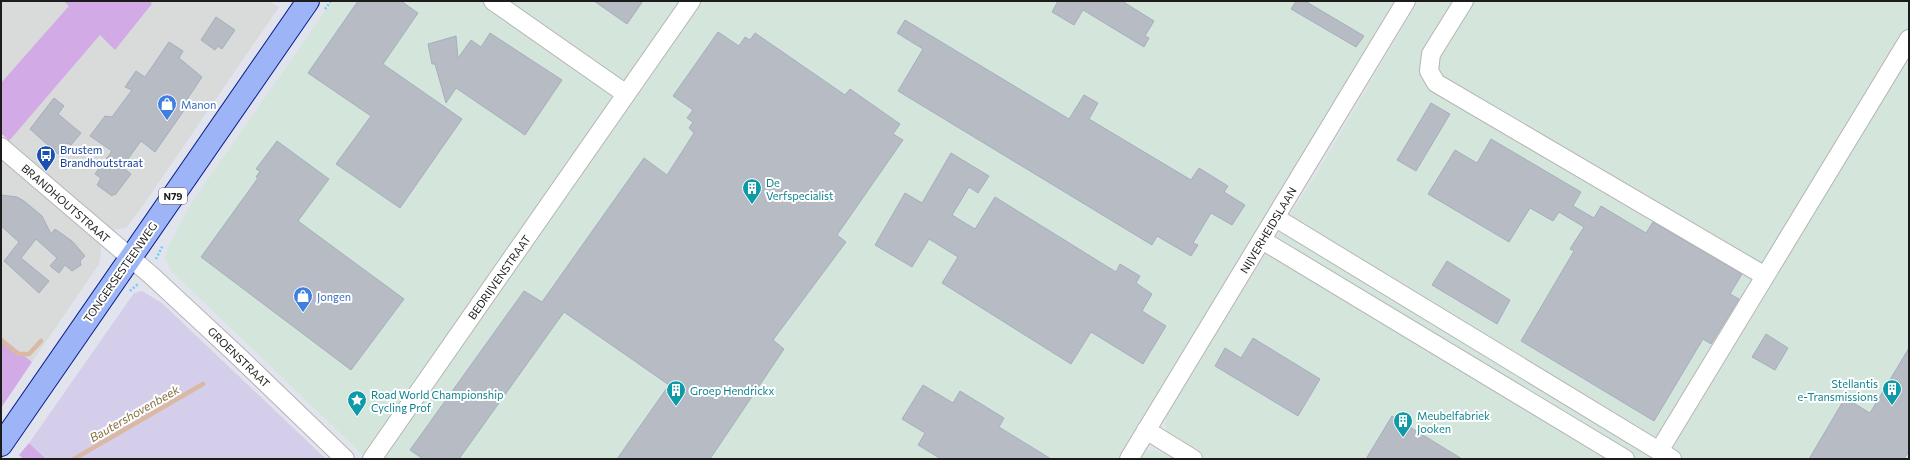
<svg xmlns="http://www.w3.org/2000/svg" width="1910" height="460" font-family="Commissioner,sans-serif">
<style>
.residential{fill:#d9dada}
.industrial{fill:#d4e6db}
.farmland{fill:#d5ceeb}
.grass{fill:#d2aae6}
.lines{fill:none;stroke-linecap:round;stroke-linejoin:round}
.stream{stroke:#d9b9a4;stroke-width:4.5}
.building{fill:#b6bbc4;stroke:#a5afbe}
.minor-casing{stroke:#b5b5b5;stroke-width:20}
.major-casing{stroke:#071c8d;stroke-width:24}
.path{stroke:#6dcef3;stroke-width:2.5;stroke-dasharray:2 2;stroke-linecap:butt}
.minor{stroke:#fff;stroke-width:18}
.major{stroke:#9db5f7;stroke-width:22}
.labels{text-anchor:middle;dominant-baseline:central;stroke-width:4;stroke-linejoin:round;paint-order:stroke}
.shield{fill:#fff;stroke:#606060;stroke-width:1}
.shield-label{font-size:10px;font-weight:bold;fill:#1c1c1c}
.shop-label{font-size:11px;fill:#366cbe;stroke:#fff;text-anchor:start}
.transit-label{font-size:11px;fill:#164399;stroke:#fff;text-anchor:start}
.culture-label{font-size:11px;fill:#0d838f;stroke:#fff;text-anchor:start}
.street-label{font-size:11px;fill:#1c1c1c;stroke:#fff}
.water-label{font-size:12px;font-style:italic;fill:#897142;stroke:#fff}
</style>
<rect width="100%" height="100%" fill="#e2e4ed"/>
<!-- residential -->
<g class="residential">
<polygon points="1,1 64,1 70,6 1,83"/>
<polygon points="150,1 268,1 279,7 144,204 126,228 112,230 9,141 100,35 115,50 152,5"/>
<polygon points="1,155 101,245 101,254 99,264 32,362 1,337"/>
</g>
<!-- industrial -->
<g class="industrial">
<polygon points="332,1 1394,1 1119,459 367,459 171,271 165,258 170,243 192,202"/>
<polygon points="1418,1 1909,1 1909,459 1203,459 1180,445 1167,433 1165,425 1168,408 1318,171"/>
<polygon points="1155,450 1166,453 1177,459 1138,459 1141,453"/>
</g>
<!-- farmland -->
<polygon class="farmland" points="142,291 162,303 326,459 46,459 29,443 134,293"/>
<!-- grass -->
<g class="grass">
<polygon points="64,1 150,1 152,4 115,50 100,35 9,141 1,133 1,83 69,6"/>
<polygon points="1,337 32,362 1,408"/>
<polygon points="29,443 46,459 23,459 19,455"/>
</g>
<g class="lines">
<!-- stream -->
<g class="stream">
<polyline points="1,340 18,354 29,354 41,341"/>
<polyline points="74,459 203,384"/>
</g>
</g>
<!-- building -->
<g class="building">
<polygon points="358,1 401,1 418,13 383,64 462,119 400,208 336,164 371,116 308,73"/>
<polygon points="594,1 643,1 627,24"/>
<polygon points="1058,1 1122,1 1154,21 1145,36 1149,38 1144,47 1083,10 1074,25 1052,12"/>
<polygon points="1296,1 1305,1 1364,36 1356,47 1291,9"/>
<polygon points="216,17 235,30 222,49 218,46 215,50 201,40"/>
<polygon points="905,20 1069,119 1084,95 1098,103 1089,119 1191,180 1199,168 1228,186 1224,192 1245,205 1232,225 1211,213 1193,243 1198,245 1191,256 1157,236 1152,245 898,91 923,49 897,33"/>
<polygon points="718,32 739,46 745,37 750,40 755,33 845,95 850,89 900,124 893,134 903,140 837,235 846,242 773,340 784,349 710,459 617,459 669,385 564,312 459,459 423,459 410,450 524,291 542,302 644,158 667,175 694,133 689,128 693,122 687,118 693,110 673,96"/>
<polygon points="490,33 562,80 525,135 456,88 446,103 435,64 432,64 428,44 456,36 458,58 471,40 481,47"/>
<polygon points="169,42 183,51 179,58 202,77 184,104 187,106 155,152 141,141 122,167 131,174 115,195 114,194 112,196 97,185 101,178 95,174 112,151 90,136 105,116 112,117 132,90 125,87 136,71 145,77"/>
<polygon points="54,98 64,106 58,114 81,133 71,145 68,143 58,154 30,129"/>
<polygon points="1431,103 1450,114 1416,171 1397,160"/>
<polygon points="1491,139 1581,192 1573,206 1594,218 1601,206 1646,233 1653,222 1742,274 1730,294 1739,299 1711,344 1703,339 1654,421 1521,341 1574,251 1570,249 1584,227 1559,212 1553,221 1530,208 1509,242 1428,194 1455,150 1477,163"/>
<polygon points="277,141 329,179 298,221 404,299 351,370 201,257 258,178 256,177 260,171 256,169"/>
<polygon points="951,153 989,176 978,193 969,187 952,215 975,229 995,197 1116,272 1120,264 1140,276 1136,283 1152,294 1142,311 1166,326 1143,364 1091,332 1071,364 942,283 958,257 929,239 912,267 875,245 905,193 922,203"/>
<polygon points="1,195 17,197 24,201 42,216 51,234 55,229 72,241 85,256 80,261 81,265 72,271 65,265 59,273 50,266 57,258 36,239 21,258 49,281 39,293 4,261 19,242 1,226"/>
<polygon points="1447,261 1510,300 1497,324 1432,285"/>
<polygon points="1766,334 1788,348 1775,370 1752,357"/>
<polygon points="1253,338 1320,379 1298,416 1215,366 1225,348 1241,358"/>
<polygon points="1909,348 1909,451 1904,459 1809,459 1845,398 1870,413"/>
<polygon points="923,385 953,403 960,391 1004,418 999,427 1051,459 941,459 918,445 925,433 902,419"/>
<polygon points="1392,416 1462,459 1366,459"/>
</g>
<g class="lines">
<!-- minor casing -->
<g class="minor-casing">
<g id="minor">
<polyline points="493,1 626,94"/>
<polyline points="1464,1 1431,54 1429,71 1436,83 1765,276"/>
<polyline points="1,147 152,276 237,355 345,459"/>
<polyline points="1276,218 1672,459"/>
<polyline points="1262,240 1625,459"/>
<polyline points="1146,430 1193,459"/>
<polyline points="1659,451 1909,39"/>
<polyline points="372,459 691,1"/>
<polyline points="1129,459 1406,1"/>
</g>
</g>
<!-- major casing -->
<g class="major-casing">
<polyline id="major" points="1,445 308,1"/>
</g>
<!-- path -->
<g class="path">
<polyline points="325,9 331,1"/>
<polyline points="156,259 163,245"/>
<polyline points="130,291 138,284"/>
</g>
<!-- minor -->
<use href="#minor" class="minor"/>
<!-- major -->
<use href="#major" class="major"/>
</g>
<!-- icons -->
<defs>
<g id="shop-pin" transform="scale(1)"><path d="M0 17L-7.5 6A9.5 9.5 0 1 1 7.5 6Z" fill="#3f7fe0" stroke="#fff"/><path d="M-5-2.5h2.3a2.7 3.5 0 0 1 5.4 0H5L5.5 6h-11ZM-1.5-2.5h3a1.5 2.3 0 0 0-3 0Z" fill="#fff"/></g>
<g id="bus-pin" transform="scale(1)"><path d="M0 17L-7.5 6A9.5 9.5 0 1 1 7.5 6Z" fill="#1a4fb4" stroke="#fff"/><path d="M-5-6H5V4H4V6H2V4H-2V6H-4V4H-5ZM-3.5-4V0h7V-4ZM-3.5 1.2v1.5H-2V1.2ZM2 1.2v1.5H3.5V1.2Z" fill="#fff"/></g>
<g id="building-pin" transform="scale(1)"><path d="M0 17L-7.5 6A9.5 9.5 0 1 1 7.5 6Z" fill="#0f9aa8" stroke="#fff"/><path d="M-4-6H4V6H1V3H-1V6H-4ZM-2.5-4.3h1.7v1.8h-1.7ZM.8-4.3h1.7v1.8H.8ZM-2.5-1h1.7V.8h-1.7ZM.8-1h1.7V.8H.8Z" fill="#fff"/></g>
<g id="sight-pin" transform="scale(1)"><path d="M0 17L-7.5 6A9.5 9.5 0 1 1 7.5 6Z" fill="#0f9aa8" stroke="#fff"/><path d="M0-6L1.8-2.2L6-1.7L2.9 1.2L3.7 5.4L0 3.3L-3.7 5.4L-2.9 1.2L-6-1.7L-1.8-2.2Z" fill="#fff"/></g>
</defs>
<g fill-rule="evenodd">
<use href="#shop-pin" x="167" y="104"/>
<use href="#bus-pin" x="46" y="155"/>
<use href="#building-pin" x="752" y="188"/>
<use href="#shop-pin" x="303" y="296"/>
<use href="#building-pin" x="1892" y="389"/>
<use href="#building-pin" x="676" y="390"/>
<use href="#sight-pin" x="357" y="400"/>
<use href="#building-pin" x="1403" y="421"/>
</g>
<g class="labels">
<!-- shield labels -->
<rect class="shield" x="159" y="188" width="28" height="16" rx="3"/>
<g class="shield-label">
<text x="173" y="196">N79</text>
</g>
<!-- shop labels -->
<g class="shop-label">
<text x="181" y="104">Manon</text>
<text x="317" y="296">Jongen</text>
</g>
<!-- transit labels -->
<g class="transit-label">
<text x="60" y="149">Brustem<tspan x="60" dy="13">Brandhoutstraat</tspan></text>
</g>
<!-- culture labels -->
<g class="culture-label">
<text x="766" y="182">De<tspan x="766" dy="13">Verfspecialist</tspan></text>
<text x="1878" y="383" text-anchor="end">Stellantis<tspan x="1878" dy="13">e-Transmissions</tspan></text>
<text x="690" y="390">Groep Hendrickx</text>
<text x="371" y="394">Road World Championship<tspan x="371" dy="13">Cycling Prof</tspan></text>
<text x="1417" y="415">Meubelfabriek<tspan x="1417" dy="13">Jooken</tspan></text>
</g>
<!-- street labels -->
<g class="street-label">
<text transform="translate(66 203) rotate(41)">BRANDHOUTSTRAAT</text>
<text transform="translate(1268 230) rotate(-59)">NIJVERHEIDSLAAN</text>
<text transform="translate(120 272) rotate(-55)">TONGERSESTEENWEG</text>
<text transform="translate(499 277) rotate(-55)">BEDRIJVENSTRAAT</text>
<text transform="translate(239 357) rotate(44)">GROENSTRAAT</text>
</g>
<!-- water labels -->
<g class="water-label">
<text transform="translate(134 413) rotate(-30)">Bautershovenbeek</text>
</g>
</g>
<!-- border -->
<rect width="1910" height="460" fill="none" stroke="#1c1c1c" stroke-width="4"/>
</svg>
